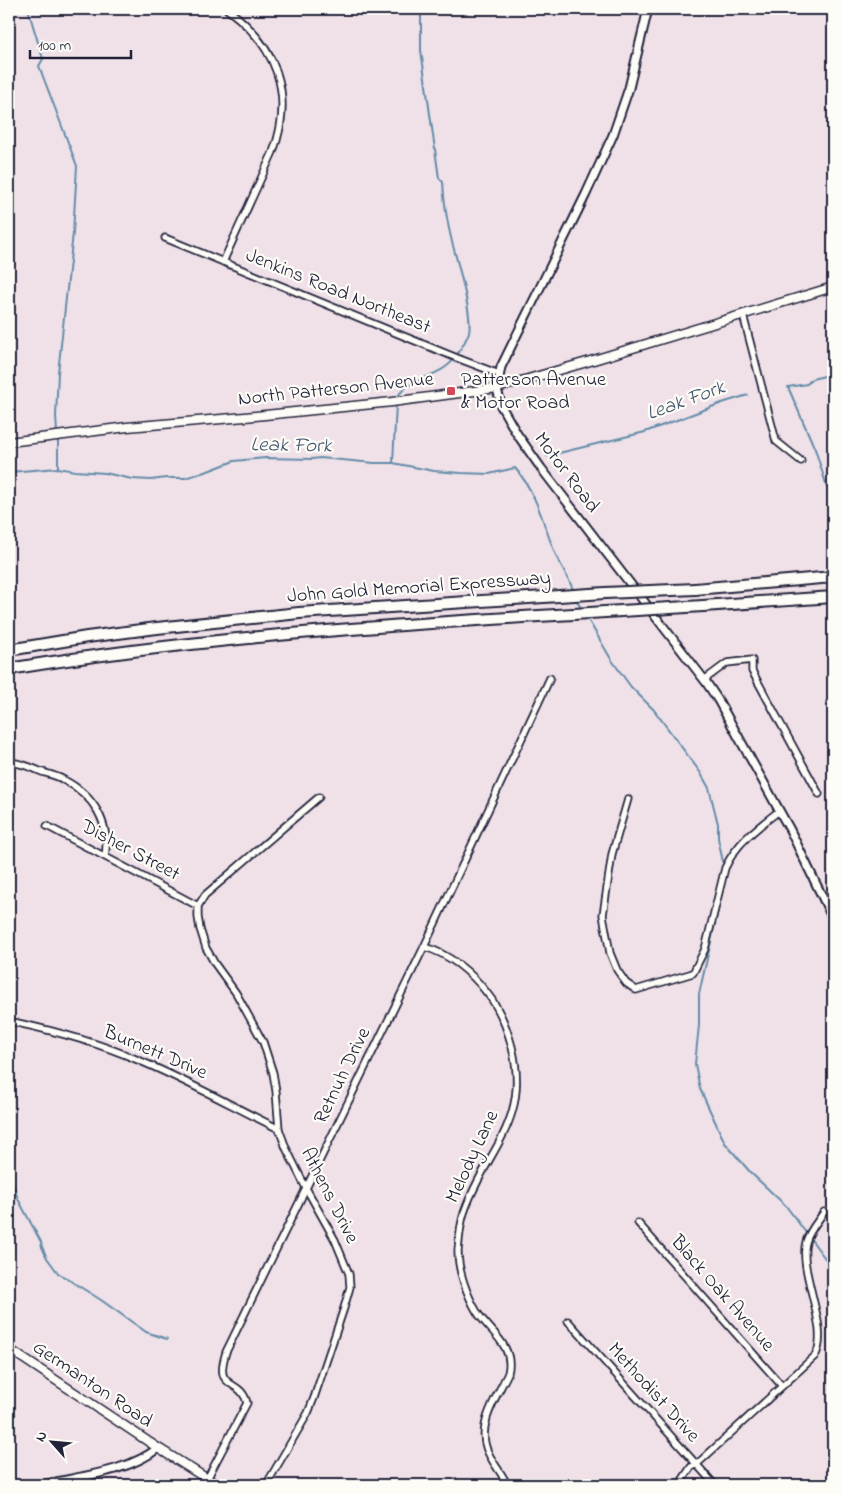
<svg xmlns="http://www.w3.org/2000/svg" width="842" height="1494" font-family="'Indie Flower',sans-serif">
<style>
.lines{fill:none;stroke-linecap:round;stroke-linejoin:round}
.stream{stroke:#648ca9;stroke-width:2}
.minor-casing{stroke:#22223b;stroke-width:9}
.tertiary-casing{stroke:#22223b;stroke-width:11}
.secondary-casing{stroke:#22223b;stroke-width:11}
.motorway-casing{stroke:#22223b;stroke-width:14}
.minor{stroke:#fdfcf7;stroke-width:5.5}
.tertiary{stroke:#fdfcf7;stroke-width:7}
.secondary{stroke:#fdfcf7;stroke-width:8}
.motorway{stroke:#fdfcf7;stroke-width:10}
.motorway-bridge-casing{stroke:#22223b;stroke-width:14;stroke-linecap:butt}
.motorway-bridge{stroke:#fdfcf7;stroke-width:10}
.poi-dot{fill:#d1495b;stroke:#fdfcf7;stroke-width:2}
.labels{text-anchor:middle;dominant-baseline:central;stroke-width:4.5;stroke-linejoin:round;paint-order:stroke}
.street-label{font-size:20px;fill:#22223b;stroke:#fdfcf7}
.poi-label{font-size:20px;fill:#22223b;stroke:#fdfcf7;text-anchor:start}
.water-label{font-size:21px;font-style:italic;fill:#435772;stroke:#fdfcf7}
</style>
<rect width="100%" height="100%" fill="#f0e1e8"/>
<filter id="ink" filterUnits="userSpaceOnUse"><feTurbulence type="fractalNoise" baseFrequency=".02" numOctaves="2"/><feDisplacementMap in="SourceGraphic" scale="10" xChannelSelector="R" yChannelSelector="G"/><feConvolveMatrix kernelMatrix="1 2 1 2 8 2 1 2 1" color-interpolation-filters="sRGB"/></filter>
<g filter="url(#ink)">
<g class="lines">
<!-- stream -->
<g class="stream">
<polyline points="28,9 43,59 39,66 77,166 73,233 58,373 56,416 57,433"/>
<polyline points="833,374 812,379 807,384 788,387 815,449 833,506"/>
<path d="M396,400C406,377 439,379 454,359C460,350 466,342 469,332C473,315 457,261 452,242C447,222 444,202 443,182L439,178L421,50V9"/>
<polyline points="58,438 58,468"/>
<polyline points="547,456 645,432 722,403 748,395"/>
<polyline points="393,463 396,404"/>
<path d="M9,472L58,468L75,471L105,473L132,479L151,480L166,478H185L208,471L234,461L265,458L312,459L320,458L374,463H393L434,471L461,473L489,474L515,468C537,493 543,524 555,553C561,566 569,578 574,592"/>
<polyline points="576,599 582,610"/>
<polyline points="586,616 611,659 631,687 654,710 700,772 709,788 718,824 718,838 724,867"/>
<polyline points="724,884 699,994 699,1025 695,1064 700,1089 725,1143 751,1173 786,1206 833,1269"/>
<polyline points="9,1171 18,1199 41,1242 42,1247 47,1258 58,1273 101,1300 146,1332 167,1339"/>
</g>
<!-- minor casing -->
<g class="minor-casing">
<g id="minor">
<polyline points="165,238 457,358 499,374"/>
<path d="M223,262L273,152C295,94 276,45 227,9"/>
<polyline points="743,315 776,441 801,461"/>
<polyline points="704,680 727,663 752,660 752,671 819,794"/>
<path d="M9,762C21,763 31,767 42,772C49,774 57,776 64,780C93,795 111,823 105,856"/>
<path d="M628,799L612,854L603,915L610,953L617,970L626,983L636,990L693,973L705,949L725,868C737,842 757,828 779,811"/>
<polyline points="47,826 198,906"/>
<path d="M424,947C448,953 472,973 487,993C500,1009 507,1028 512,1047C531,1123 485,1150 464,1213C460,1225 459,1239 458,1251C458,1271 467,1295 477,1312C490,1332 515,1346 508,1373C498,1395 478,1422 486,1447C490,1461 502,1472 507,1485"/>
<path d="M13,1022C55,1031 99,1043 138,1060C186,1080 232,1106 279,1129"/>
<polyline points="638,1223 782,1386"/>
<polyline points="568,1321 715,1485"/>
<path d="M207,1479L247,1403C240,1376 213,1393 226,1352L424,947L550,678"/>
<polyline points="266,1485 308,1413 314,1398 344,1308 350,1287 349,1274 335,1240 306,1188 286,1148 279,1129 276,1091 273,1073 263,1042 236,993 215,964 206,948 200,929 198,917 198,906 205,895 319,797"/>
<path d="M679,1485L691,1467L696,1465L815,1356C831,1330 798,1272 806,1242C809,1231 818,1221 824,1212"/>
</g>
</g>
<!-- tertiary casing -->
<g class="tertiary-casing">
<g id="tertiary">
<polyline points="648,9 629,88 613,135 586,194 501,367 497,388 501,406 517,434 541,468 706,682 718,700 790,830 833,919"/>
<path d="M43,1485C80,1476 129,1472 158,1448"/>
</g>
</g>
<!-- secondary casing -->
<g class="secondary-casing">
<g id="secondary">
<polyline points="9,442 127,427 245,417 392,402 497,388 587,362 833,287"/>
<polyline points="9,1349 158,1448 217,1485"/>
</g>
</g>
<!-- motorway casing -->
<g class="motorway-casing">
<g id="motorway">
<polyline points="695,589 833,577"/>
<polyline points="703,606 833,597"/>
<polyline points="9,650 87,637 157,628 299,613 605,593"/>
<path d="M9,669C206,636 405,624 605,612"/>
</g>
</g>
<!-- minor -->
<use href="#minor" class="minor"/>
<!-- tertiary -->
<use href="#tertiary" class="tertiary"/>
<!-- secondary -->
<use href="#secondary" class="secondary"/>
<!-- motorway -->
<use href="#motorway" class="motorway"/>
<!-- motorway-bridge casing -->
<g class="motorway-bridge-casing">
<g id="motorway-bridge">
<polyline points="605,593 695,589"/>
<polyline points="605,612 703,606"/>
</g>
</g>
<!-- motorway-bridge -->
<use href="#motorway-bridge" class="motorway-bridge"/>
</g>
</g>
<!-- markers -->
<rect class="poi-dot" x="446" y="386" width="10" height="10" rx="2.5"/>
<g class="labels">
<!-- street labels -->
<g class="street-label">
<text transform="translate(338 292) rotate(22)">Jenkins Road Northeast</text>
<text transform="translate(336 390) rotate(-6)">North Patterson Avenue</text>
<text transform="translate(566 473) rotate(53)">Motor Road</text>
<text transform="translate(419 588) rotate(-4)">John Gold Memorial Expressway</text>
<text transform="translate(130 851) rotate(28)">Disher Street</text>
<text transform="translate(155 1053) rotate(23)">Burnett Drive</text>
<text transform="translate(343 1076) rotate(-64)">Retnuh Drive</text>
<text transform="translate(473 1157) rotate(-65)">Melody Lane</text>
<text transform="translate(329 1196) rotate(63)">Athens Drive</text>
<text transform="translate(722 1294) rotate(49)">Black Oak Avenue</text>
<text transform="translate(92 1385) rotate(34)">Germanton Road</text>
<text transform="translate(653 1393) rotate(48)">Methodist Drive</text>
</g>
<!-- poi labels -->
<g class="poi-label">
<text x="461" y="380">Patterson Avenue<tspan x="461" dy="23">&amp; Motor Road</tspan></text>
</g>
<!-- water labels -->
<g class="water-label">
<text transform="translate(686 401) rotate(-20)">Leak Fork</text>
<text transform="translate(291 446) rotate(1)">Leak Fork</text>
</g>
</g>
<!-- margin -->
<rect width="842" height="1494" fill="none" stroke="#fdfcf7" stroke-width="30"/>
<rect x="15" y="15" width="812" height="1464" fill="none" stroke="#22223b" stroke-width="2" filter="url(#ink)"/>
<!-- north arrow -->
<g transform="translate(52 1442) rotate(297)" stroke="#fdfcf7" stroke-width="4" paint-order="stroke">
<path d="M0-4L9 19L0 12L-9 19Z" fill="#22223b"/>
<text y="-8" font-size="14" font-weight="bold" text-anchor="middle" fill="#22223b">N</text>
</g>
<!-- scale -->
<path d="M30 50v8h101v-8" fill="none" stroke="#22223b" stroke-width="2.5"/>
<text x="38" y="50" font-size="15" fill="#22223b" stroke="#fdfcf7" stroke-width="4" paint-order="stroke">100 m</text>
</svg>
